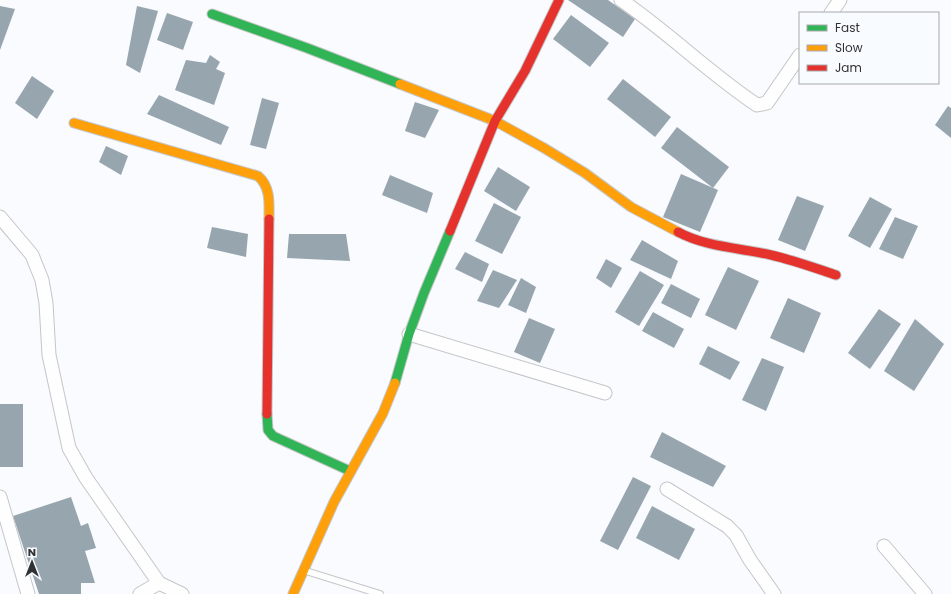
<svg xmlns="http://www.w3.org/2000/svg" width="951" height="594" font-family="Poppins,sans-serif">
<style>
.building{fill:#97a5af}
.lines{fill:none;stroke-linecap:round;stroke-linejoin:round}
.lane-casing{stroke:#c4c6c8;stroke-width:8}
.street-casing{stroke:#c4c6c8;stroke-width:15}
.fast-casing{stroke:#c4c6c8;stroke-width:11}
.slow-casing{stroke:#c4c6c8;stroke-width:11}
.jam-casing{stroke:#c4c6c8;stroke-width:11}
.lane{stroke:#fefeff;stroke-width:6}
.street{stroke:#fefeff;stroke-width:13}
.fast{stroke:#30b455;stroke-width:9}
.slow{stroke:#ff9f0a;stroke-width:9}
.jam{stroke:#e5322d;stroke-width:9}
</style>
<rect width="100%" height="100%" fill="#f9fbfe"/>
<!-- building -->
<g class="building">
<polygon points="568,0 608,0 635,19 623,37"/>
<polygon points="0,6 15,9 0,50"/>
<polygon points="137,6 158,11 140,73 126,65"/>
<polygon points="167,13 193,22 183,50 157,40"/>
<polygon points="571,15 609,43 590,67 553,39"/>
<polygon points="210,55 220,62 216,69 225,73 214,105 175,90 186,60 206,63"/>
<polygon points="32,76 54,91 37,119 15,103"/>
<polygon points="623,79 671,117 655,137 607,99"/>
<polygon points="159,95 229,127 221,145 147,114"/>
<polygon points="262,98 279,103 266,149 250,145"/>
<polygon points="415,102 439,110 425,138 405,131"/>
<polygon points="948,106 951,108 951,138 935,125"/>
<polygon points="677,127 729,167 713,188 661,148"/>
<polygon points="106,146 128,156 121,175 99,162"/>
<polygon points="498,167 530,187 516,211 484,191"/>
<polygon points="681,174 718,190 700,232 663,217"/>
<polygon points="390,175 433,193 427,213 382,195"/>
<polygon points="797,196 824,206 805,251 778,240"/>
<polygon points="870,197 892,209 870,248 848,236"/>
<polygon points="494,203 521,217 502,254 475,241"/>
<polygon points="895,217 918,226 903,259 879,249"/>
<polygon points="212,227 248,234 246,257 207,248"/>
<polygon points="289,234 346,234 350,261 287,258"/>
<polygon points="642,240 678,261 671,279 630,260"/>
<polygon points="465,252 489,264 482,282 455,269"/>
<polygon points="606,259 622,268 611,288 596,278"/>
<polygon points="728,267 759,281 736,330 705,315"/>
<polygon points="493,270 517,280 499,308 477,301"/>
<polygon points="640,271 664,285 639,326 615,312"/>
<polygon points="521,278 536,287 526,313 508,305"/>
<polygon points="671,284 700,299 691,318 661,303"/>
<polygon points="788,298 821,313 804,353 770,338"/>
<polygon points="879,309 901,324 870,369 848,353"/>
<polygon points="653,312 684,329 674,348 642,331"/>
<polygon points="529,318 555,329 540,363 514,352"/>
<polygon points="915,319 944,344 914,391 884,371"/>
<polygon points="708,346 740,362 730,380 699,364"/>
<polygon points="762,358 784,367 766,411 742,400"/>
<rect x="0" y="404" width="23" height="63"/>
<polygon points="662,432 726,466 713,487 650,457"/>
<polygon points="633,477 651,486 618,550 600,541"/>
<polygon points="71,497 81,526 88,523 96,548 85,551 95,583 81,583 81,594 39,594 13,516"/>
<polygon points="652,506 695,529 679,560 636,538"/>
</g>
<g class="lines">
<!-- lane casing -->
<g class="lane-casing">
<polyline id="lane" points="306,571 380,594"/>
</g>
<!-- street casing -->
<g class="street-casing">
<g id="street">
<path d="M621,0C668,32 709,73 757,105L767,103L800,55"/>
<polyline points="831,13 840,0"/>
<polyline points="0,217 32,255 42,280 46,303 49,355 69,448 86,478 159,583"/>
<polyline points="409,334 605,393"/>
<polyline points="667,489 727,526 736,535 750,560 774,594"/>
<polyline points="0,497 28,594"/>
<polyline points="884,546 925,594"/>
<polyline points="140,594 159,583 182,594"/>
</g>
</g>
<!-- fast casing -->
<g class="fast-casing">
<g id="fast">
<polyline points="212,14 307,48 400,84"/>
<polyline points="395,383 409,334 424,293 450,231"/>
<polyline points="267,414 268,430 273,436 350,471"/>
</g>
</g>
<!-- slow casing -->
<g class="slow-casing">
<g id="slow">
<polyline points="400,84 495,121 544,148 585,173 631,207 678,232"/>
<path d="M74,123L258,176C271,187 269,204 269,219"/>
<polyline points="293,594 334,502 383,413 395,383"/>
</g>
</g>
<!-- jam casing -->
<g class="jam-casing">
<g id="jam">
<polyline points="450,231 495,121 525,71 559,0"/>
<path d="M678,232C706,247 740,248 771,255C793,260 815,268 836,275"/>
<polyline points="267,414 269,219"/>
</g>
</g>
<!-- lane -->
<use href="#lane" class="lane"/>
<!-- street -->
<use href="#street" class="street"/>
<!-- fast -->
<use href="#fast" class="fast"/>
<!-- slow -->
<use href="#slow" class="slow"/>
<!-- jam -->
<use href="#jam" class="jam"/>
</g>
<!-- legend -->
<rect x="799" y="12" width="140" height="72" fill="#f8fbff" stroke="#a8aaad"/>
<rect x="807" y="25" width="20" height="6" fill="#30b455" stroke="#a8aaad"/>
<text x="835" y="32" font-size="12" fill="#303133">Fast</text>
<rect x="807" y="45" width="20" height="6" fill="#ff9f0a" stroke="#a8aaad"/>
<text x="835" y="52" font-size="12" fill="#303133">Slow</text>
<rect x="807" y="65" width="20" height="6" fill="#e5322d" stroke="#a8aaad"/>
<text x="835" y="72" font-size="12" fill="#303133">Jam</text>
<!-- north arrow -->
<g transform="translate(32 562)" stroke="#f8fbff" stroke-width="3" paint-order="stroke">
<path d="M0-3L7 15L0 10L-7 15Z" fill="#303133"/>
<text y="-6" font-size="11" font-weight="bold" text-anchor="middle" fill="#303133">N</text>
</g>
</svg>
